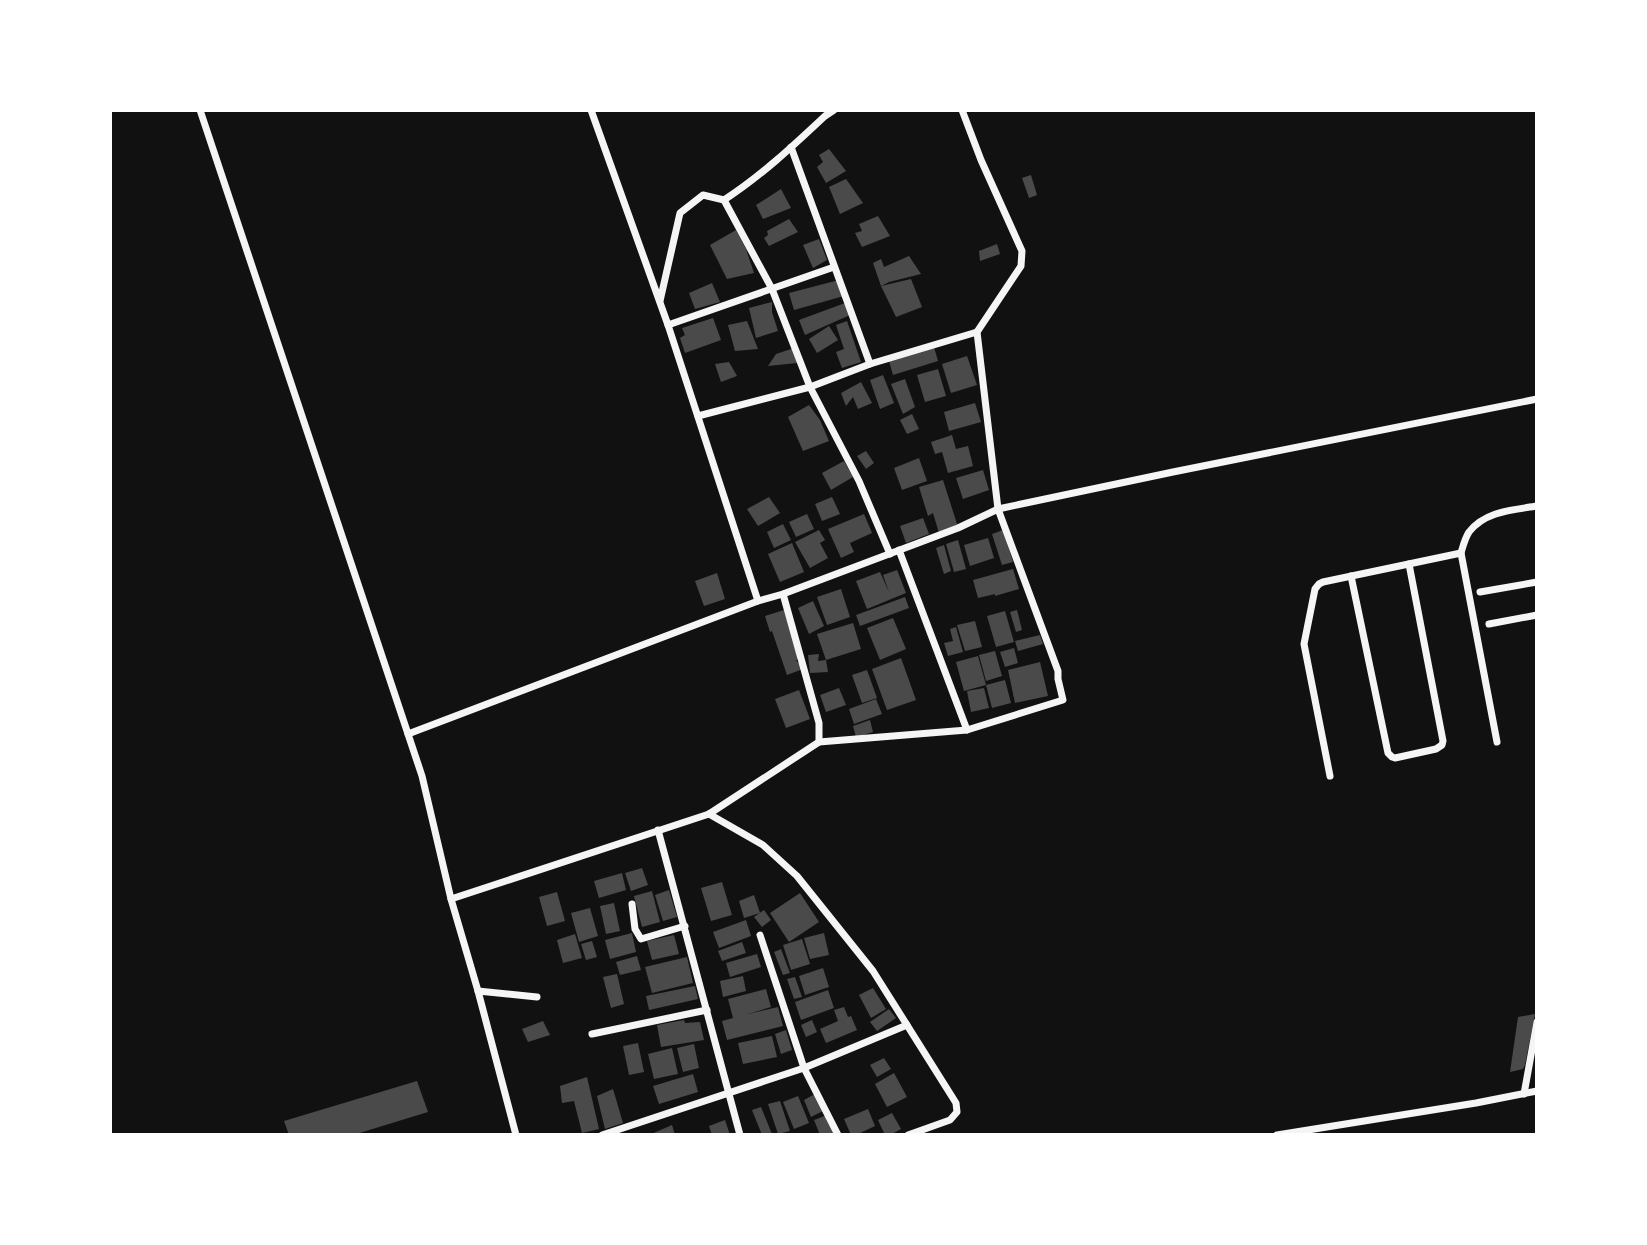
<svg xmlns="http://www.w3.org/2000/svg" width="1647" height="1245" font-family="'Sofia Sans Condensed',sans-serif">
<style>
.building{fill:#4a4a4a}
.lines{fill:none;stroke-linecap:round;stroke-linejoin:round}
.minor{stroke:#f5f5f5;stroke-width:7}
</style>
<rect width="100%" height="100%" fill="#111"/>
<!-- building -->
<g class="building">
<polygon points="829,149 846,171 826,183 817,167 823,162 819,155"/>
<polygon points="1031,175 1037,195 1029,198 1022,178"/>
<polygon points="846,179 863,203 840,214 829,187"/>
<polygon points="781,189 791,208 763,219 756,205"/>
<polygon points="878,216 890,236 862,247 855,233 862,231 859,224"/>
<polygon points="789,219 798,232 769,246 764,238 768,235 767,231"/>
<polygon points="736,230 746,249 754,273 727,279 710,245"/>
<polygon points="819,239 827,260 813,268 803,245"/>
<polygon points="997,244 1000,254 980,261 979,251"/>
<polygon points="909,256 921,274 889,282 881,286 873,263 881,259 884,267"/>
<polygon points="911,279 922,307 896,317 881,286"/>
<polygon points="839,280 844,296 794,310 789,293"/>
<polygon points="712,283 720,302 695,309 689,293"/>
<polygon points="772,302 772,312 778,331 756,338 749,308"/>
<polygon points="845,303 850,315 805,335 799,320"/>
<polygon points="713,318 721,340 685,353 680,338 685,335 682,328"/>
<polygon points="747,321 758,349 735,351 728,325"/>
<polygon points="847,321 861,362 842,368 836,352 844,349 836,325"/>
<polygon points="829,326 838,340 817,353 809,339"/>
<polygon points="934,347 938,361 893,375 889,361"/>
<polygon points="794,348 797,363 768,366 776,354"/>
<polygon points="967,356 977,385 951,393 942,364"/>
<polygon points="729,362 737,376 721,382 715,364"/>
<polygon points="938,369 946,396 925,402 917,375"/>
<polygon points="883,375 894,403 880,409 870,380"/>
<polygon points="905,379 915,407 903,414 891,384"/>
<polygon points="861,382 872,403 858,409 853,397 846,406 841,393"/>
<polygon points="975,403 981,422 949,431 944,412"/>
<polygon points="809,405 820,420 829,441 803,451 788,417"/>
<polygon points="912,414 919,429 907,434 900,420"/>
<polygon points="952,435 956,449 968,446 973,466 948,473 942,452 935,454 931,442"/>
<polygon points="866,451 874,463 866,469 857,456"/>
<polygon points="919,458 927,481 902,490 894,468"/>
<polygon points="844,461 853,477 831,490 822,473"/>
<polygon points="983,470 989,490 963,499 956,478"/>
<polygon points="943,480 958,527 939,533 933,513 928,516 919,487"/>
<polygon points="769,497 780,513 758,526 747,509"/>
<polygon points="832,497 840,514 822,521 815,504"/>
<polygon points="807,514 814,529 796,537 789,522"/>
<polygon points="864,514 872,533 850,543 854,552 841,558 828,529"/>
<polygon points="923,518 929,534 906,543 900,526"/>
<polygon points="783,524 791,540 774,548 767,532"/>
<polygon points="819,530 825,540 820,543 828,558 810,568 795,542"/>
<polygon points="1003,530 1013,562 1002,565 992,534"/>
<polygon points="988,538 994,558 970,566 964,545"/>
<polygon points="958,540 966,569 954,572 946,544"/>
<polygon points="792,543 804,572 780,582 768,554"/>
<polygon points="944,545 951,571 944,574 936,548"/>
<polygon points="1013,569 1019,589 995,596 995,594 978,598 973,580"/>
<polygon points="897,570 906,593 867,609 856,581 880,572 889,592 883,575"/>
<polygon points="717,573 725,599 704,606 695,581"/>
<polygon points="841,589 850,617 827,625 817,597"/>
<polygon points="905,597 909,608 860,626 856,615"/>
<polygon points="813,601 824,626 809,634 798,608"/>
<polygon points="784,610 800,658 796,660 803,669 787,675 772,631 770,632 765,616"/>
<polygon points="1017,610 1022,630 1016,632 1010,612"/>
<polygon points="1005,611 1014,642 996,647 987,616"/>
<polygon points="893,618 906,649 880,660 867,628"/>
<polygon points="975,621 982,647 965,651 957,625"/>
<polygon points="853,623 861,649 826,660 817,634"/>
<polygon points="956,627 963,652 948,656 944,643 953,641 950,629"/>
<polygon points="1040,635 1043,644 1018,651 1015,641"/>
<polygon points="1014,648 1018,663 1005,667 1000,652"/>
<polygon points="995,651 1002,676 986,681 979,655"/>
<polygon points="819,654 818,661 826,660 828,672 810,673 808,655"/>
<polygon points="978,656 986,685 964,691 956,662"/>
<polygon points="901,658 916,700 887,710 872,669"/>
<polygon points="1040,662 1048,696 1015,703 1008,670"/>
<polygon points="867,670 877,698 862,703 852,675"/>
<polygon points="1005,680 1011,703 992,708 986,685"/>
<polygon points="839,688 846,705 826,712 820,695"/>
<polygon points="984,688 989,708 971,712 967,691"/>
<polygon points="799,690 810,719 786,728 775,699"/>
<polygon points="876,699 882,714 854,724 849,709"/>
<polygon points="870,720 873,732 856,737 853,726"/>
<polygon points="642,868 648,885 631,891 625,873"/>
<polygon points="622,873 626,890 599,898 594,881"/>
<polygon points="722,882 732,915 711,921 701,888"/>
<polygon points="669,890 677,917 663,921 655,895"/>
<polygon points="652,891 660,922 642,927 634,896"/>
<polygon points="557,892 565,921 547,926 539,897"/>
<polygon points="800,893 819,922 789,942 770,913"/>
<polygon points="754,895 760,913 744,918 739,901"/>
<polygon points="614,903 620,931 606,934 600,906"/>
<polygon points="590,908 598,936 579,942 571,913"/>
<polygon points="764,910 771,920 762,927 754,917"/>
<polygon points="746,920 751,936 719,948 713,932"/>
<polygon points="632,933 636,952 610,959 605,940"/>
<polygon points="824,933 829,955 810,959 804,938"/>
<polygon points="575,934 582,958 563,963 557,940"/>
<polygon points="674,935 679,954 652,960 647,941"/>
<polygon points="802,939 810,964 791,970 783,945"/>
<polygon points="592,941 597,957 586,960 581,944"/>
<polygon points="742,942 746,953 722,961 718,951"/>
<polygon points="781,949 790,973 783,975 774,952"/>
<polygon points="757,954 761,967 730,977 726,963"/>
<polygon points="637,956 641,970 620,975 616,962"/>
<polygon points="687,957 693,983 652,993 645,967"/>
<polygon points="823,968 829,987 805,995 799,976"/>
<polygon points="617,974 624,1004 611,1008 603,977"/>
<polygon points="743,976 746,991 723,997 720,981"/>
<polygon points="795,977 802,997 794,999 787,979"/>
<polygon points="695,986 698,999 649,1010 646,996"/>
<polygon points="873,988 886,1009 871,1018 859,995"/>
<polygon points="766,989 771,1007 748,1014 778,1007 783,1026 727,1040 722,1021 733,1018 728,999"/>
<polygon points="828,990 834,1008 801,1020 795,1002"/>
<polygon points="844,1007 848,1017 851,1016 857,1030 826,1043 820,1029 838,1021 834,1010"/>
<polygon points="889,1009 896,1018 877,1031 870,1022"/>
<polygon points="1535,1014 1525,1065 1523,1069 1510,1072 1518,1017"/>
<polygon points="684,1020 685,1023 700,1022 704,1040 661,1047 657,1025"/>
<polygon points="812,1020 817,1032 806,1037 801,1025"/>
<polygon points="543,1021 550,1035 528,1042 522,1029"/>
<polygon points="786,1030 792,1050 781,1054 775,1034"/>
<polygon points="772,1036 777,1057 743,1064 738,1043"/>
<polygon points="638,1043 644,1072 629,1075 623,1046"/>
<polygon points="694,1044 699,1068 683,1072 677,1048"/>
<polygon points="672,1048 678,1074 654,1079 648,1054"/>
<polygon points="884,1058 891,1069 877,1077 870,1065"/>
<polygon points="894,1073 907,1097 887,1107 875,1084"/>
<polygon points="693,1074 698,1092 659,1104 653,1086"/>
<polygon points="587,1077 599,1129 582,1133 574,1101 562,1103 560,1086"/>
<polygon points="417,1081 428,1112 353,1135 289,1135 284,1121"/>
<polygon points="613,1089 623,1123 605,1129 597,1096"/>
<polygon points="815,1094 823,1111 811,1117 804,1100"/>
<polygon points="798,1096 809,1123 794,1129 783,1102"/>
<polygon points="780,1101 790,1131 778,1134 768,1104"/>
<polygon points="761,1107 772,1134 770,1135 762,1135 752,1110"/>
<polygon points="868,1109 875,1126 856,1135 851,1135 844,1119"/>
<polygon points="892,1113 901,1129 890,1135 885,1135 878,1120"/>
<polygon points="827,1115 835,1135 820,1135 814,1120"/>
<polygon points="725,1120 730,1135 712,1135 709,1126"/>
<polygon points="672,1125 675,1135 649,1135"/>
</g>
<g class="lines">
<!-- minor -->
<g class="minor">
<polyline points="200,110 422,776 451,899 478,991 516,1135"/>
<polyline points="591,110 668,325 758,601"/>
<polyline points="791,147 870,364"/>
<polyline points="724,200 772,289 810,387 859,481 890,554"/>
<path d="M660,301L680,213L703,195L724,200C761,176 793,146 825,116L834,110"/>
<polyline points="668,325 834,267"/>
<polyline points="698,416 810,387 870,364 977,332"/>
<polyline points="899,550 967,730"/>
<polyline points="1351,576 1388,753 1392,757 1395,758 1436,749 1442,745 1443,741 1409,564"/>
<polyline points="1480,592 1537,582"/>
<polyline points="1489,624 1537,615"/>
<polyline points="408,734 758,601 783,594 958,528 998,509 1173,472 1537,399"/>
<polyline points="819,742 967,730 1063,700 1058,679 1058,671 998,509 977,332 1021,266 1022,251 981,160 962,110"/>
<path d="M1497,742L1461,553C1463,546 1465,538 1469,532C1485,511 1513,510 1537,506"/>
<polyline points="1330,776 1304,644 1315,589 1319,584 1323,582 1461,553"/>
<polyline points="709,814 763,845 797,876 873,971 956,1103 957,1112 950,1120 908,1135"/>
<polyline points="658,830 740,1135"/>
<polyline points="451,899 709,814 819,742 819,723 783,594"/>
<polyline points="632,904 635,929 641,939 685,926"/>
<polyline points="760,935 804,1068 838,1135"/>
<polyline points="478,991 537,997"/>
<polyline points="592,1034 707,1010"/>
<polyline points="1524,1094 1537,1022"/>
<polyline points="602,1135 804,1068 907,1025"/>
<polyline points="1277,1135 1476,1103 1537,1091"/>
</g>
</g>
<!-- border -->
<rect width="1647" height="1245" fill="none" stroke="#ffffff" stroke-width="224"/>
</svg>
